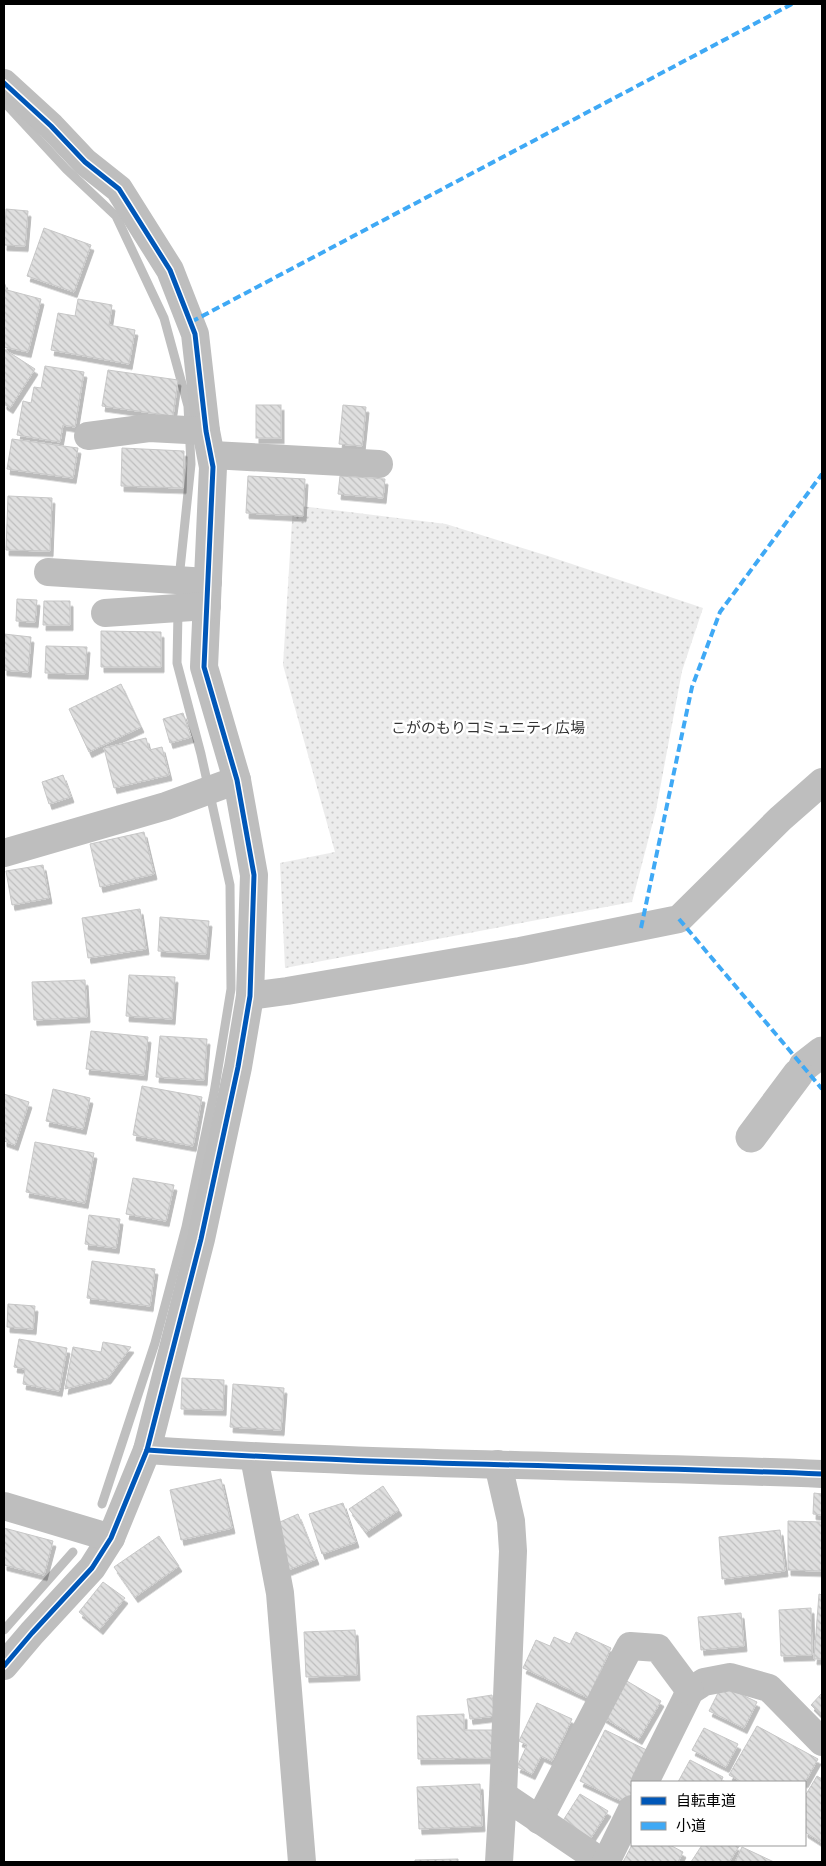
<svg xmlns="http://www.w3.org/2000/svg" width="826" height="1866" font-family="Lato,'Noto Sans JP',sans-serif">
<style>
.park{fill:url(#park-dots)}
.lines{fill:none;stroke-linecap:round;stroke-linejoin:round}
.stream{stroke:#bfbfbf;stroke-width:9}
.canal{stroke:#bfbfbf;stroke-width:31}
.building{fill:url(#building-back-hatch);stroke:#c7c7c7;filter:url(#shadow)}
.minor{stroke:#bebebe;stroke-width:28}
.quiet{stroke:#3fa9f5;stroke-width:4;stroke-dasharray:8 4;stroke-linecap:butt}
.cycleway-casing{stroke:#fff;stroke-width:8}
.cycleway{stroke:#0057b8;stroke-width:5}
.labels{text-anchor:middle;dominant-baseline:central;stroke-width:5;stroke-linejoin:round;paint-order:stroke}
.park-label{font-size:15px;fill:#333;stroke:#fff}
</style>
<defs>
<pattern id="park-dots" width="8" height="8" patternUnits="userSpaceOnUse" patternTransform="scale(1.25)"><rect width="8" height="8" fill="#ececec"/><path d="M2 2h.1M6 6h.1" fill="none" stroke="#c9c9c9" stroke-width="1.8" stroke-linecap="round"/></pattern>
<pattern id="building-back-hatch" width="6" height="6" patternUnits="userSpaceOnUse" patternTransform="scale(1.25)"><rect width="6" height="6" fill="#dfdfdf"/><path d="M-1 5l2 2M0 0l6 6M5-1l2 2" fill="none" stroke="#bebebe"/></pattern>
<filter id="shadow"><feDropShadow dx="3" dy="5.5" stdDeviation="0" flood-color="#0004"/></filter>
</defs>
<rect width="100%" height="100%" fill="#fff"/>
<!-- park -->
<polygon class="park" points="293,505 446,524 548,556 703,608 682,671 656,810 632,902 285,968 280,863 335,852 283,665"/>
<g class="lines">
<!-- stream -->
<g class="stream">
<polyline points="4,102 66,169 116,216 164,318 188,406 191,464 179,579"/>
<polyline points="102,1504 155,1343 186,1227 214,1093 231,989 230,885 201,754 177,663 178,612"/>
<polyline points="4,1630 73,1552"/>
</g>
<!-- canal -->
<g class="canal">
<polyline points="804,1066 822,1052"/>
<polyline points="751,1137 798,1074"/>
</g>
</g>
<!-- building -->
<g class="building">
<polygon points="6,209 28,211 25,246 4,245"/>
<polygon points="44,228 91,245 74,292 27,276"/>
<polygon points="4,282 7,290 41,299 28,352 4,347"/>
<polygon points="78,299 112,305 109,325 135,330 129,364 51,350 58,313 75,316"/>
<polygon points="4,349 35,369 10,408 4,404"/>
<polygon points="45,366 84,372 75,427 63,425 60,442 17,435 23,401 31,403 34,387 41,388"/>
<polygon points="108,370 178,380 173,416 102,406"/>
<rect x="256" y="405" width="25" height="33"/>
<polygon points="343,405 366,407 362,446 339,444"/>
<polygon points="12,439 78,448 73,478 7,469"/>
<polygon points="122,448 184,451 183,488 121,486"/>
<polygon points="248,476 305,479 303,516 246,513"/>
<polygon points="340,476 385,479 383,498 338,494"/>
<polygon points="8,496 52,498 50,551 6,550"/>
<polygon points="17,599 37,600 35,622 16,621"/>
<polygon points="44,601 70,601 70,625 43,625"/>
<polygon points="101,631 161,632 161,667 101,667"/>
<polygon points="4,634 31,637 28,672 4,670"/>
<polygon points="46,646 87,647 85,674 45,673"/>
<polygon points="121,684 141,727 89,752 69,709"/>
<polygon points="183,713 191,737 170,743 163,719"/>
<polygon points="146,738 149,750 162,747 169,775 114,788 104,748"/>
<polygon points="63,775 71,797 49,804 42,782"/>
<polygon points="144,832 154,874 100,887 90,844"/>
<polygon points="43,865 49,898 12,905 6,871"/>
<polygon points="140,909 146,949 88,958 82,918"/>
<polygon points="160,917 209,921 206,954 158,951"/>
<polygon points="129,975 175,977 172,1019 126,1016"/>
<polygon points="85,980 87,1017 34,1020 32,982"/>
<polygon points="91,1031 148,1037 144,1075 86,1069"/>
<polygon points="160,1036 207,1039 204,1080 156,1077"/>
<polygon points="142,1086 202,1097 193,1146 133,1135"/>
<polygon points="53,1089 90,1098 83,1129 46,1121"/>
<polygon points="4,1094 29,1102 15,1145 4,1141"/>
<polygon points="35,1142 94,1153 85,1203 26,1192"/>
<polygon points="133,1178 174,1185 166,1221 126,1214"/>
<polygon points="89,1215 120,1219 116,1248 85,1244"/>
<polygon points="92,1261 155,1269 150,1306 87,1298"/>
<polygon points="8,1304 35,1306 33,1329 7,1327"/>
<polygon points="19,1339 67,1348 59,1391 23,1384 25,1369 14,1367"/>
<polygon points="103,1342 131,1347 108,1378 65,1389 73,1347 101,1352"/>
<polygon points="182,1378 224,1380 223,1410 181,1409"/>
<polygon points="233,1384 284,1388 281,1430 230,1427"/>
<polygon points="221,1479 232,1528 181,1540 170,1490"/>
<polygon points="383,1486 399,1510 366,1532 349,1509"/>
<polygon points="814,1493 822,1494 822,1515 813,1514"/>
<polygon points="343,1503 356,1542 322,1554 309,1514"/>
<polygon points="298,1514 316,1559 283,1572 271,1526"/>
<polygon points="788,1521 822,1522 822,1571 788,1570"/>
<polygon points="4,1528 53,1541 44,1575 4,1565"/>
<polygon points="780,1530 785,1571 722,1579 719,1537"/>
<polygon points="159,1536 179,1566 135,1597 114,1567"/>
<polygon points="103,1582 125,1598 100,1629 79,1612"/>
<polygon points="819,1594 822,1595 822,1659 814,1659"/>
<polygon points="811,1608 812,1655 781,1656 779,1610"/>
<polygon points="741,1613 744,1646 701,1650 698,1617"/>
<polygon points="355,1630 357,1675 306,1677 304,1632"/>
<polygon points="576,1632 611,1648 588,1698 523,1668 536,1640 550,1646 554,1637 570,1644"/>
<polygon points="625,1680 661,1701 639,1739 603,1717"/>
<polygon points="722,1685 757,1702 744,1728 709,1711"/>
<polygon points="822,1693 822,1716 811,1705"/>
<polygon points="492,1695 495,1716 470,1719 467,1699"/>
<polygon points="537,1703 572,1719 552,1761 541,1756 532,1774 517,1767 527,1745 519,1741"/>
<polygon points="464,1714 464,1730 494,1730 494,1758 418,1759 417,1716"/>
<polygon points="757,1726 818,1759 805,1782 742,1782 729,1775"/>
<polygon points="704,1728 738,1744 726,1767 692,1750"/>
<polygon points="605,1730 653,1753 632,1782 632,1795 628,1804 580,1781"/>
<polygon points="690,1760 723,1777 721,1782 678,1782"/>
<polygon points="817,1776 822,1779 822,1843 805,1832 805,1796"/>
<polygon points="480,1784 482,1826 419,1829 417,1787"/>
<polygon points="580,1794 608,1811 585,1847 557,1830"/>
<polygon points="632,1845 670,1845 683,1852 678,1862 623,1862"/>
<polygon points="702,1845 740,1845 729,1862 691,1862"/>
<polygon points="742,1847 774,1862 735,1862"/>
<polygon points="458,1859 458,1862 415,1862 415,1860"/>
</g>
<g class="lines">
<!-- minor -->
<g class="minor">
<polyline points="4,83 51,126 85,162 119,189 170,270 195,334 206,431 213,467 204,667 237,780 254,875 250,996 238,1067 201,1239 147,1450 111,1538 92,1568 32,1633 4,1666"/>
<polyline points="88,436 149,428 206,431"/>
<polyline points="212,455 379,464"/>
<polyline points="48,572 208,582"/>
<polyline points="105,613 207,606"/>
<polyline points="4,853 166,806 237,780"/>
<polyline points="250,996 287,991 520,951 679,919 780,819 822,782"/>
<path d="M147,1450C372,1465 597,1465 822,1474"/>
<polyline points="254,1457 280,1593 302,1862"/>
<polyline points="498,1464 511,1521 513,1551 503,1795"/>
<polyline points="4,1506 111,1538"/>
<polyline points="645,1782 690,1691 704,1682 730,1677 769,1688 822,1742"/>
<polyline points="539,1820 630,1646 658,1648 690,1691"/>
<polyline points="499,1862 503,1795 602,1862"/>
<polyline points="606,1862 632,1809"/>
</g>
<!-- quiet -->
<g class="quiet">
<polyline points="191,322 792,4"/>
<polyline points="679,919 822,1089"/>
<polyline points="641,928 692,687 720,612 822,474"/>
</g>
<!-- cycleway casing -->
<g class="cycleway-casing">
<g id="cycleway">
<polyline points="4,83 51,126 85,162 119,189 170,270 195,334 206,431 213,467 204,667 237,780 254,875 250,996 238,1067 201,1239 147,1450 111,1538 92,1568 32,1633 4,1666"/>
<path d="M147,1450C372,1465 597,1465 822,1474"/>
</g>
</g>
<!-- cycleway -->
<use href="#cycleway" class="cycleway"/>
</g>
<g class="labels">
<!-- park labels -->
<g class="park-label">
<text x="488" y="727">こがのもりコミュニティ広場</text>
</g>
</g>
<!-- border -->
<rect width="826" height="1866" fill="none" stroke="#000000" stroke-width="10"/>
<!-- legend -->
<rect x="631" y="1781" width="175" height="65" fill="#ffffff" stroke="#999999"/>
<rect x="641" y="1797" width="25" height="8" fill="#0057b8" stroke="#999999"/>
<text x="676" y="1806" font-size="15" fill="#000000">自転車道</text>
<rect x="641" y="1822" width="25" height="8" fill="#3fa9f5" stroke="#999999"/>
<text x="676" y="1831" font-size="15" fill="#000000">小道</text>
</svg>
